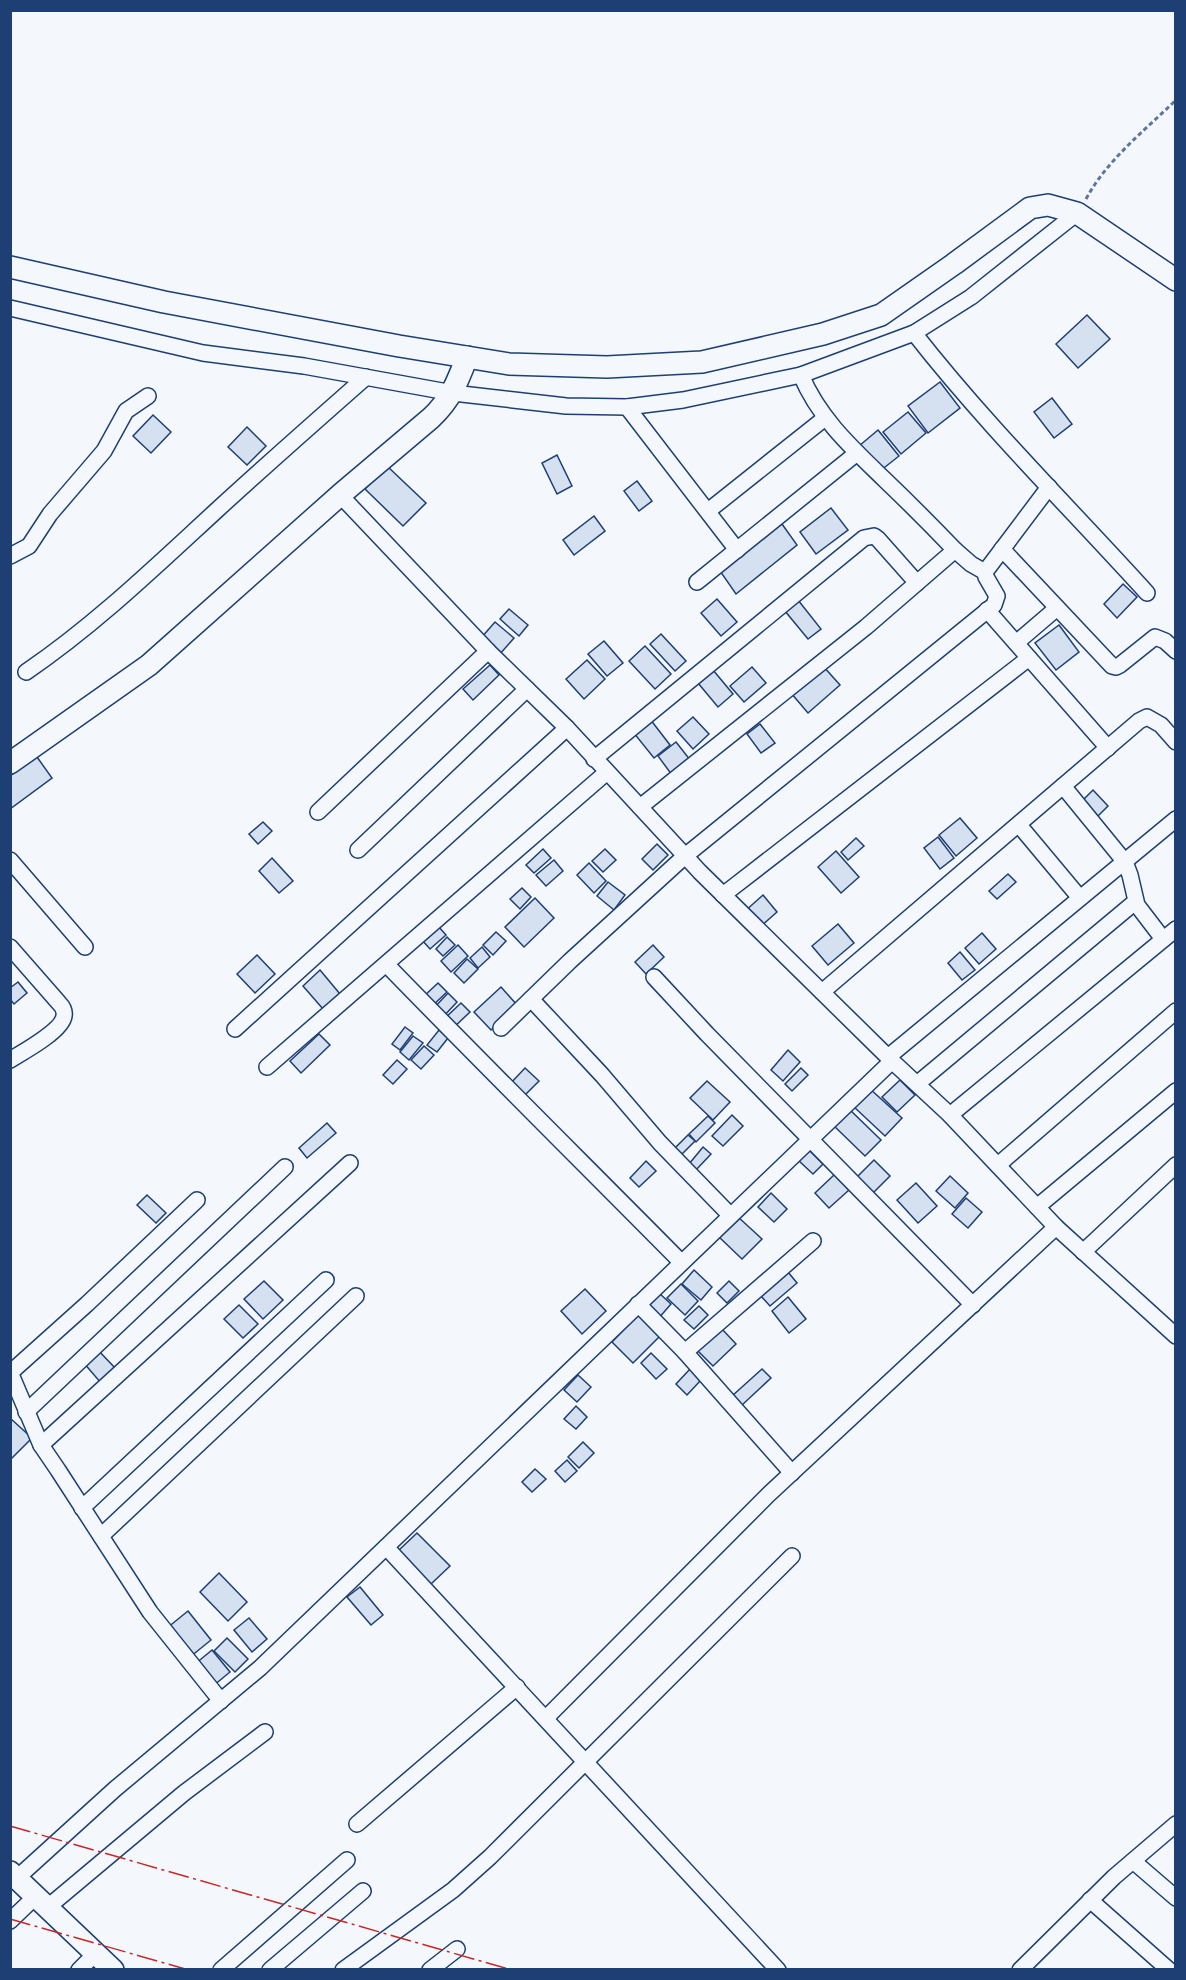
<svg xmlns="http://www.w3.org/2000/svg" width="1186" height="1980" font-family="Overpass,sans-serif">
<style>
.building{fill:#d5e0f0;stroke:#1d3f73;stroke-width:1.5}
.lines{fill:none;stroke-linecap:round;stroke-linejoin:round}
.street-casing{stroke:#1d3f73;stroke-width:18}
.secondary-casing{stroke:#1d3f73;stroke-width:24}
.path{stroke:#5e769c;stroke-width:3;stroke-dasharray:4.5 3;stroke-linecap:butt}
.street{stroke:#f4f7fb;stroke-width:15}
.secondary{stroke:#f4f7fb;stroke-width:21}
.power{stroke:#c62828;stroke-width:1.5;stroke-dasharray:21 4.5 3 4.5;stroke-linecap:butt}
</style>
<rect width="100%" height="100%" fill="#f4f7fb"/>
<!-- building -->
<g class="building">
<polygon points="1087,315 1110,339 1078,368 1056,344"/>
<polygon points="940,382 960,408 928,433 908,406"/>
<polygon points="1052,398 1072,424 1054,438 1034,412"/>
<polygon points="908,412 926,433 901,454 883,432"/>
<polygon points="153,415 171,432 151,453 133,436"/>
<polygon points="247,427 266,446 247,465 228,447"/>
<polygon points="878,430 899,456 880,471 859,446"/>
<polygon points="557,455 572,486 557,494 542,463"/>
<polygon points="387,466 426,503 403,526 365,489"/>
<polygon points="637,481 652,501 639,511 624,491"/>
<polygon points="831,508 848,530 816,554 800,532"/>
<polygon points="594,516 605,531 574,555 563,540"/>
<polygon points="782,524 797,545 736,594 720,571"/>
<polygon points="1123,584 1137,597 1117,618 1104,604"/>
<polygon points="717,599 737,622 721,636 701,613"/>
<polygon points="798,600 821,629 808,639 785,611"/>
<polygon points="509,609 528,625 519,636 500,619"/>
<polygon points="495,622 514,638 499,655 481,638"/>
<polygon points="1059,625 1079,652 1056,670 1035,643"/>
<polygon points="661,634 686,661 675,671 650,644"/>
<polygon points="604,641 623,663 607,676 588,654"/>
<polygon points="645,646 671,674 655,689 629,661"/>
<polygon points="587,660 605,679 584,699 566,679"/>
<polygon points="490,665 499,675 473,700 463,689"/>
<polygon points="823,666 840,685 808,713 791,693"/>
<polygon points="752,667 766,683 744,702 730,686"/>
<polygon points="713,670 733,694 718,707 698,683"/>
<polygon points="693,717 709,734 693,749 677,731"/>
<polygon points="650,719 670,745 654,758 633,732"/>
<polygon points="760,724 775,743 761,753 747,734"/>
<polygon points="676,742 691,761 672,775 658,756"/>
<polygon points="37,757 52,778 10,809 10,776"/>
<polygon points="1093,790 1108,806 1096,818 1081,802"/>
<polygon points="960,818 977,838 956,856 939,835"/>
<polygon points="263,822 272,831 258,844 249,834"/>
<polygon points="938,837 954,858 940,869 924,848"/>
<polygon points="856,838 864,846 848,860 841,852"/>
<polygon points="657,844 668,855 653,870 642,859"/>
<polygon points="543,849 551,858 534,873 526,865"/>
<polygon points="605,849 616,860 603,872 592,861"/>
<polygon points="836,851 859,877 841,893 818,867"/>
<polygon points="272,858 293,881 279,893 259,871"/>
<polygon points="554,860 563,871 546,886 536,875"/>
<polygon points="589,863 606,881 594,893 577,875"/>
<polygon points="1008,874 1016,882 997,899 989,891"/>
<polygon points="608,882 625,895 614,910 597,896"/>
<polygon points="522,888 531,897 520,909 510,899"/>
<polygon points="763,895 777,912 759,928 744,912"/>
<polygon points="535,898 554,918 524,947 505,927"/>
<polygon points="838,924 854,943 828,965 812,946"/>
<polygon points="438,926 446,935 430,949 422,940"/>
<polygon points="496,932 506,941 493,955 483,945"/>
<polygon points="982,933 996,949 979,964 965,948"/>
<polygon points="447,937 455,945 443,956 436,949"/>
<polygon points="458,945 468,956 451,972 441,961"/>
<polygon points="653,945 664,957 646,974 635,962"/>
<polygon points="482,947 490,957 478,968 470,958"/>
<polygon points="960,952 975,970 962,980 948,963"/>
<polygon points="257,955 275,974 255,993 237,974"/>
<polygon points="467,959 478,969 464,983 454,973"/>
<polygon points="320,970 340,994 323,1009 303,986"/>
<polygon points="18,982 27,993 14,1004 10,999 10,988"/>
<polygon points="438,983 447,992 431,1007 422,998"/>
<polygon points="501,987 518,1006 491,1030 474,1012"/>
<polygon points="448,993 457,1002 442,1018 433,1009"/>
<polygon points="461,1003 470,1012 452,1029 443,1020"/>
<polygon points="405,1027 413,1033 400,1050 392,1044"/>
<polygon points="439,1030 448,1038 437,1052 427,1045"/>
<polygon points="319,1034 330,1045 301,1073 290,1061"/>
<polygon points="413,1036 423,1043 409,1060 400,1052"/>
<polygon points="424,1046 434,1055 421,1069 411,1060"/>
<polygon points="788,1050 800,1062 783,1081 771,1070"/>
<polygon points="397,1060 407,1069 393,1084 383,1075"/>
<polygon points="525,1068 539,1081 522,1098 509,1085"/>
<polygon points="801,1068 808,1075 792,1091 785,1084"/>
<polygon points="900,1080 915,1095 897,1112 882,1097"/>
<polygon points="707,1081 730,1102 713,1120 690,1098"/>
<polygon points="869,1088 902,1118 885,1136 853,1106"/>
<polygon points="848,1108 881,1140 865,1156 833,1125"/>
<polygon points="732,1115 743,1126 723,1146 712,1136"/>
<polygon points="708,1116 715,1123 696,1142 689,1134"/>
<polygon points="327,1123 336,1133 307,1158 299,1148"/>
<polygon points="688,1135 695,1141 679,1157 672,1151"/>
<polygon points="703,1147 711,1154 696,1170 689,1164"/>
<polygon points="809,1150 823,1164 813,1174 798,1160"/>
<polygon points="874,1160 890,1176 873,1193 857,1177"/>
<polygon points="646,1161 656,1171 639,1187 630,1178"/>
<polygon points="835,1174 849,1190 829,1208 815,1193"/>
<polygon points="950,1176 968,1193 955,1208 936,1191"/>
<polygon points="916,1183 937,1206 918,1223 897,1200"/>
<polygon points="771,1193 787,1209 774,1222 758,1207"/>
<polygon points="147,1195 166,1213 156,1223 137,1205"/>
<polygon points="966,1198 982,1212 968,1228 952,1214"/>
<polygon points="737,1216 762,1239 742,1259 718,1236"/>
<polygon points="694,1270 712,1287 701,1300 682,1284"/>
<polygon points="788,1272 797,1283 770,1306 760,1295"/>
<polygon points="264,1281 283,1300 263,1319 244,1299"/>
<polygon points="729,1281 739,1291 727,1303 717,1293"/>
<polygon points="681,1284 698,1301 685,1315 667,1298"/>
<polygon points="585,1289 606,1311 582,1334 561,1311"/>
<polygon points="659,1293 671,1304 658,1319 646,1308"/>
<polygon points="788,1297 806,1319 789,1333 772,1311"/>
<polygon points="239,1305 258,1324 243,1338 224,1319"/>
<polygon points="699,1306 708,1315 694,1329 684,1320"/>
<polygon points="640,1313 662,1334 633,1363 612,1342"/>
<polygon points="721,1328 736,1344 713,1366 697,1350"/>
<polygon points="97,1349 116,1369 101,1383 83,1362"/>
<polygon points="651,1353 667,1369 656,1379 641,1363"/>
<polygon points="690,1369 701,1380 687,1395 676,1384"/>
<polygon points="762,1369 771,1378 741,1406 732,1396"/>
<polygon points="578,1375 591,1387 577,1402 564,1390"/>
<polygon points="576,1406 587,1417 576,1429 564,1419"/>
<polygon points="10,1418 32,1438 10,1460"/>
<polygon points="583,1442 594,1453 579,1468 568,1457"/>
<polygon points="567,1460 577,1471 565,1482 555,1471"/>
<polygon points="535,1469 546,1479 532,1492 522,1482"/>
<polygon points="417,1533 450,1566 431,1584 398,1551"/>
<polygon points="219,1573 247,1602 228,1621 200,1592"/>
<polygon points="360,1587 383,1615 371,1625 347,1597"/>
<polygon points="188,1611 211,1640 190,1657 167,1628"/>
<polygon points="249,1618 267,1639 252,1652 234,1630"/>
<polygon points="227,1638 248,1659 235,1672 214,1651"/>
<polygon points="212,1650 230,1672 213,1686 195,1664"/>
</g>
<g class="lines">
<!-- street casing -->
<g class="street-casing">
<g id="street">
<polyline points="10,308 203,353 304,366 453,393 566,406 627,407 683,400 801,375 914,333 971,297 1077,213"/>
<path d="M914,333C986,425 1069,507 1147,593"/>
<path d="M801,375C819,418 851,447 884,479C908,502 932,526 955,550L971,564L985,572"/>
<polyline points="627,407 737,550"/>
<polyline points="340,495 488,651 567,728 700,872 892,1061 950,1115 1056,1227 1176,1336"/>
<polyline points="708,511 825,418"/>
<polyline points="1002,549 1112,666 1116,667 1120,665 1155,637 1165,641 1176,651"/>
<polyline points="10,556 29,546 50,514 104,451 126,411 148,396"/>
<polyline points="697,582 857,453"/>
<polyline points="987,610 1108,748"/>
<polyline points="1016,643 1057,608"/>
<path d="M26,672C95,625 155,567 217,510C266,465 316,421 366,377"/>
<polyline points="594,759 864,538 874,536 878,539 917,583"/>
<polyline points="1063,786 1125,862 1130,875 1137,905 1163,939"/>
<polyline points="640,807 866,627 955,550"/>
<polyline points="318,812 488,651"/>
<polyline points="1019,825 1080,898"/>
<polyline points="358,850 527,689"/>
<polyline points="10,860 85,947"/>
<polyline points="723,895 1029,658"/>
<path d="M10,947L59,1003C62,1006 65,1011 64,1016C62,1031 23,1052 10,1060"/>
<path d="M387,965C484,1065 583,1163 681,1262"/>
<polyline points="654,977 707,1034 973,1305"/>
<polyline points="822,992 1139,721 1147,717 1161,725 1176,742"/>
<polyline points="531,999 602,1075 660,1143 730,1215"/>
<polyline points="501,1028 570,961 685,856 994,605 997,596 986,577 985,572 1049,487"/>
<polyline points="235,1029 567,728"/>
<polyline points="888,1057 1176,819"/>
<polyline points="267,1067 607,772"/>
<polyline points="917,1084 1135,902"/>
<polyline points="950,1115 1176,929"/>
<polyline points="998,1165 1176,1011"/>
<polyline points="1037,1207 1176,1091"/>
<polyline points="1083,1252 1176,1165"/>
<polyline points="638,1304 685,1352 792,1473"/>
<polyline points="685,1352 813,1241"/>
<polyline points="10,1372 41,1445 58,1470 150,1612 221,1701"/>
<polyline points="10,1373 87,1304 197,1200"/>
<polyline points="26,1412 285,1167"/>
<polyline points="41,1445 350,1163"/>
<polyline points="82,1508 326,1280"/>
<polyline points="101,1536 356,1296"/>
<polyline points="386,1547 778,1970"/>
<polyline points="546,1718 768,1495 1056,1227"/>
<polyline points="357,1824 517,1687"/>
<polyline points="1133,1861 1176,1898"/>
<polyline points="17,1878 115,1789 260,1668 892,1061"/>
<polyline points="1090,1900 1169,1970"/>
<polyline points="48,1907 184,1793 265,1732"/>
<polyline points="10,1921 36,1896"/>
<polyline points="79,1970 96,1953"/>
<polyline points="221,1970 347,1860"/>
<polyline points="270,1970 363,1891"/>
<polyline points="343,1970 453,1890 490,1857 792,1556"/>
<polyline points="430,1970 457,1949"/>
<polyline points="1020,1970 1114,1877 1176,1824"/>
</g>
</g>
<!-- secondary casing -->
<g class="secondary-casing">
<g id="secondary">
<polyline points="10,267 164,302 399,346 509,364 607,367 702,362 823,334 881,315 954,264 1030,208 1048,205 1077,213 1176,280"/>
<path d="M10,763L149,665L340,495L431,418C451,399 457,383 467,357"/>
<polyline points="10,1872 113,1970"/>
</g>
</g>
<!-- path -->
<path class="path" d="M1086,199C1107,160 1144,131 1176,100"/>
<!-- street -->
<use href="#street" class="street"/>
<!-- secondary -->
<use href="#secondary" class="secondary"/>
<!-- power -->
<g class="power">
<polyline points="10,1826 512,1970"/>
<polyline points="10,1919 189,1970"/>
</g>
</g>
<!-- border -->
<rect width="1186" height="1980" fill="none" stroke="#1d3f73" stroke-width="24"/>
</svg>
